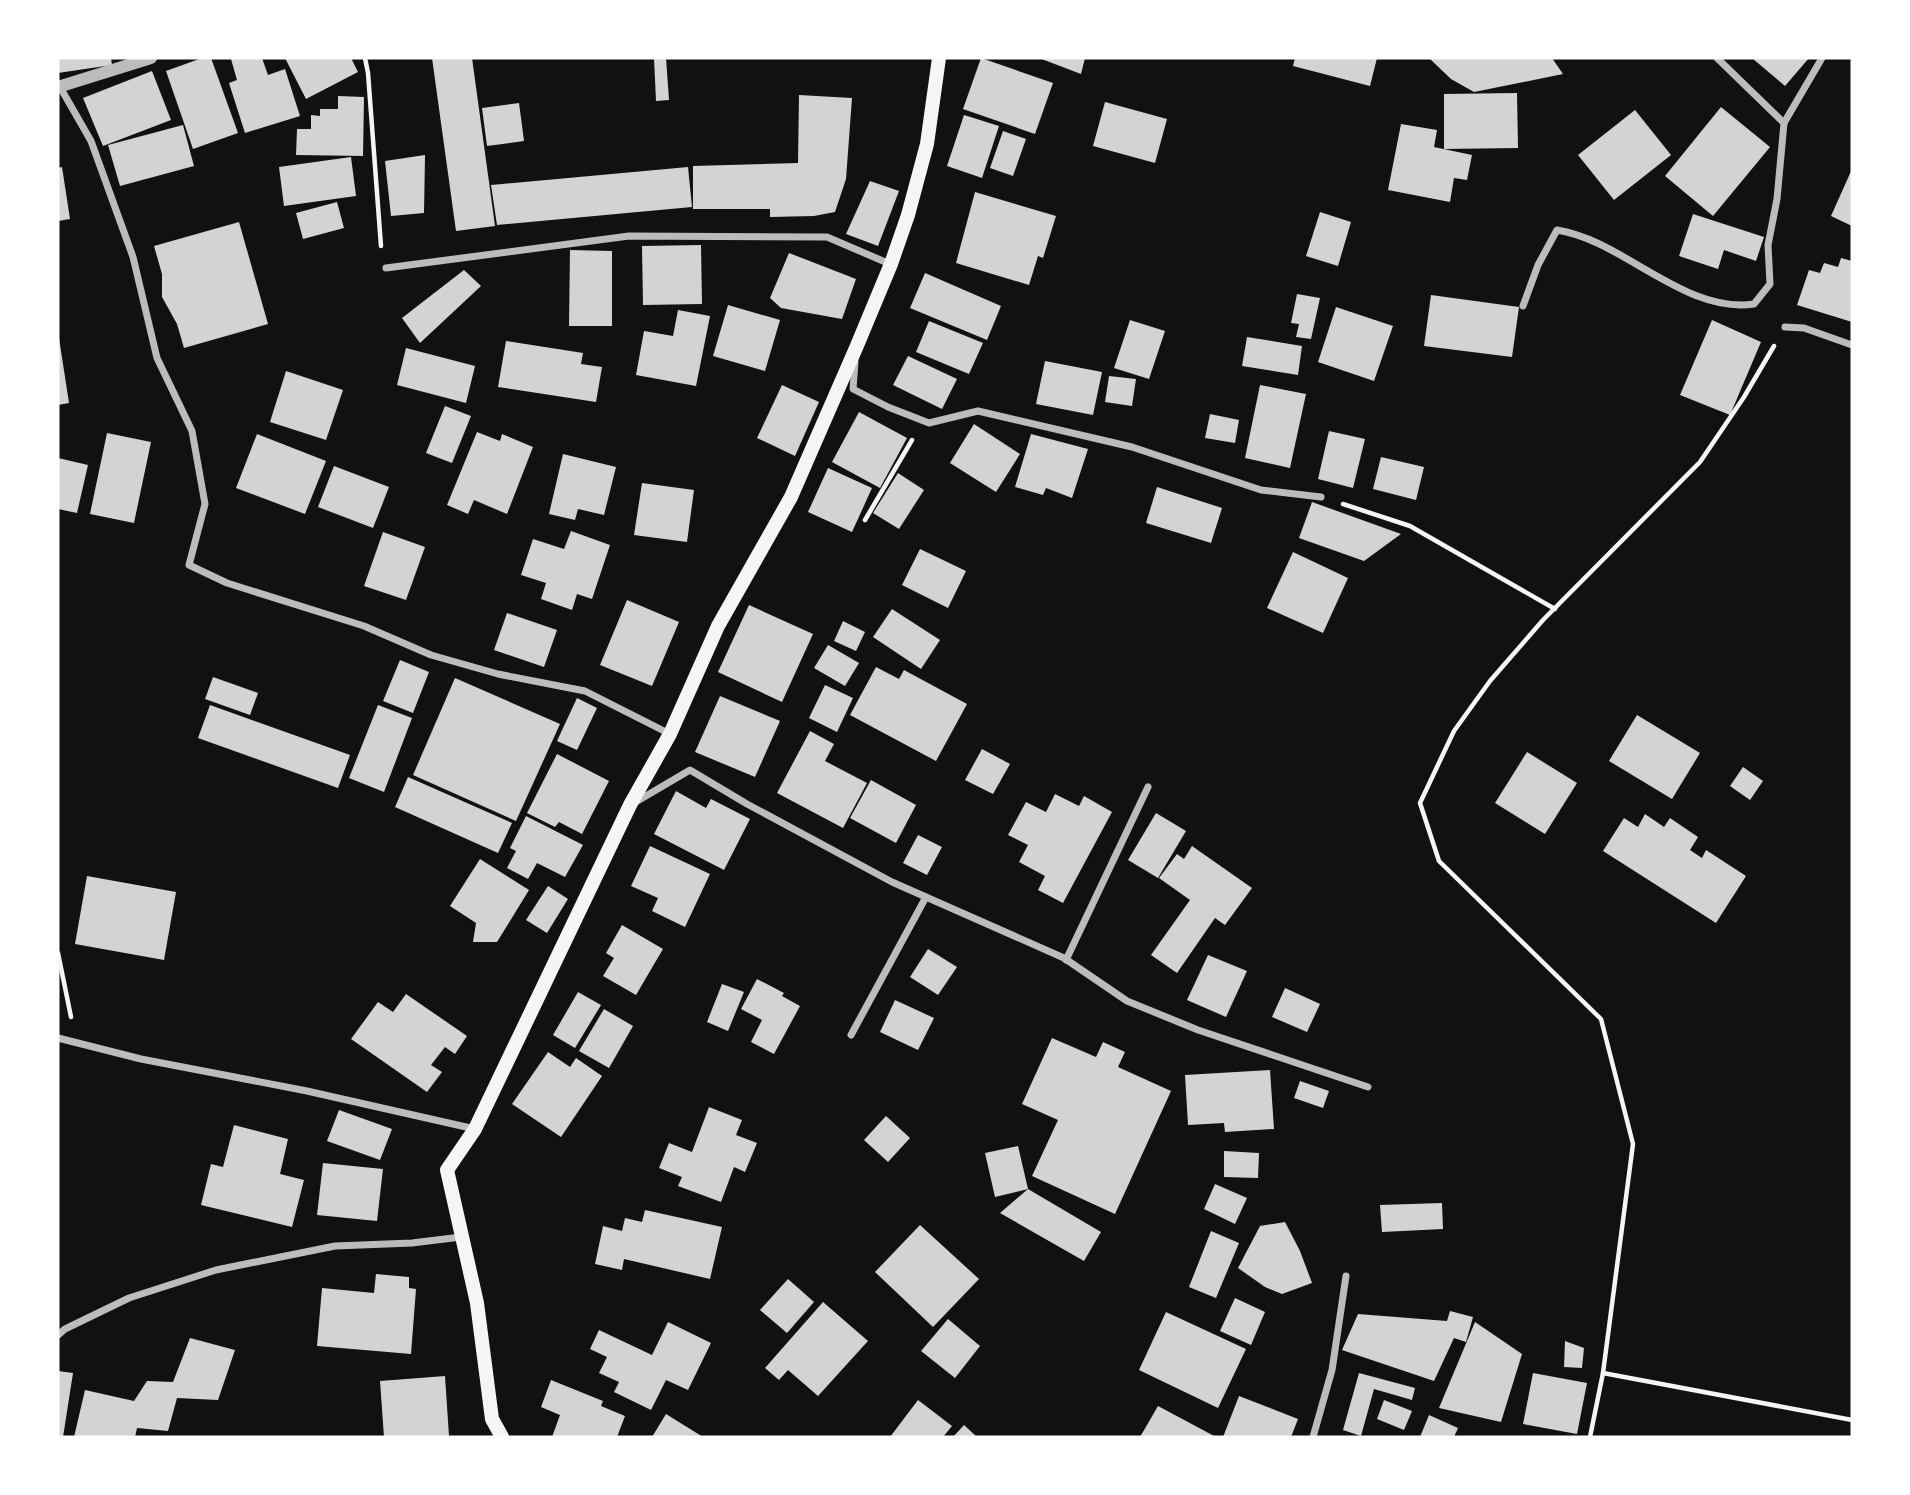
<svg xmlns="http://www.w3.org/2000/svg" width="1910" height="1495" font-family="'Archivo Narrow',sans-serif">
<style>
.building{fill:#d3d3d3}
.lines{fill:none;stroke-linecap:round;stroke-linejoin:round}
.path{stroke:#f5f5f5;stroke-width:4.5}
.minor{stroke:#bcbcbc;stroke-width:7}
.tertiary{stroke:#bcbcbc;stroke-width:12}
.secondary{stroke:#f5f5f5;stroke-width:14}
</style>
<rect width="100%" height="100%" fill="#111"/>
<!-- building -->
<g class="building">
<polygon points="58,58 111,58 112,65 58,73"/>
<polygon points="202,58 211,58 238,133 193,149 166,71"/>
<polygon points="235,58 262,58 268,75 285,69 300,116 245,133 229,83 237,80 231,59"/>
<polygon points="285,58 351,58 358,72 306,99"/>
<polygon points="432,58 472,58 495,226 456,231"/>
<polygon points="654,58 666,58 669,100 656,101"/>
<polygon points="981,58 1053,83 1035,134 963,109"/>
<polygon points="1039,58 1085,58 1081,74"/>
<polygon points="1295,58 1377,58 1370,86 1293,66"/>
<polygon points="1429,58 1552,58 1563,74 1474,92 1451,79"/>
<polygon points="1752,58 1809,58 1785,86"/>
<polygon points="152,71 171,120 103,146 83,98"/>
<polygon points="1517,93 1518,148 1444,149 1444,94"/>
<polygon points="799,95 852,98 846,179 835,212 814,216 770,217 770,209 693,209 693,166 798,163"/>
<polygon points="338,96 364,97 363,156 296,155 297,129 311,129 311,115 320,116 320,109 338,109"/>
<polygon points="1105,102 1167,119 1155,163 1093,146"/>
<polygon points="519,103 524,141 487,146 482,108"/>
<polygon points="1721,107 1770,147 1713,216 1665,176"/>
<polygon points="1635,110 1671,155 1614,200 1578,155"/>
<polygon points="964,115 999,126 982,178 947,166"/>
<polygon points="1401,124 1437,130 1434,147 1472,155 1467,180 1454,178 1450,202 1388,190"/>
<polygon points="183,125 194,166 120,186 108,145"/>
<polygon points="1003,131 1026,139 1013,176 990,168"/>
<polygon points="425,155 424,213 391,216 385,161"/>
<polygon points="351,157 356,196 284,206 279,167"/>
<polygon points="62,167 70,219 58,221 58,168"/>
<polygon points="688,167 692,207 497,225 491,185"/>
<polygon points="1852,169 1852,226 1831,216"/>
<polygon points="870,181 899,191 878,246 846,234"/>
<polygon points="975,192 1056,216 1043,258 1038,256 1029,285 956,263"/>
<polygon points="337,202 344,228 303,239 296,213"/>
<polygon points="1320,212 1351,222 1338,266 1306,256"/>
<polygon points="1693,214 1764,237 1756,261 1724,250 1718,269 1679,256"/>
<polygon points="239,222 268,324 184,348 177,324 162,297 162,274 154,246"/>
<polygon points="701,245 702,304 643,305 642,246"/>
<polygon points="570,250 612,251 612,326 569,326"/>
<polygon points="789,253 856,279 842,319 781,308 770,298"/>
<polygon points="1841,258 1852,261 1852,322 1797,305 1809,270 1820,273 1824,263 1838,267"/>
<polygon points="464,270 481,286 420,343 402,318"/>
<polygon points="925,273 1001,306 987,340 910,308"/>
<polygon points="1297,294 1320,298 1311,339 1296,337 1299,324 1291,323"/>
<polygon points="1431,295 1519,307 1512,357 1424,346"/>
<polygon points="728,305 780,320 765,371 713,356"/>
<polygon points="1336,307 1393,326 1374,381 1318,362"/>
<polygon points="678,310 710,316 696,386 636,375 644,331 673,336"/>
<polygon points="1130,320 1165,331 1149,379 1114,368"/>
<polygon points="1712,320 1761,342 1730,415 1680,395"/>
<polygon points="929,321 983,343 969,374 916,352"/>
<polygon points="1247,337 1302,346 1298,375 1242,366"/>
<polygon points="59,338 69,403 58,405 58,339"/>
<polygon points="506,341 583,353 581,364 602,367 596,402 498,387"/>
<polygon points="406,348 475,366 466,403 397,385"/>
<polygon points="908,356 957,379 942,409 893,385"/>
<polygon points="1045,361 1102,372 1093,415 1036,404"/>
<polygon points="286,371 343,390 326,440 270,422"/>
<polygon points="1109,376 1136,379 1132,406 1105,402"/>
<polygon points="782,385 819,402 795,456 757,438"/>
<polygon points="1260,385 1306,394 1290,468 1245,458"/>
<polygon points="445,406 471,416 452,463 426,453"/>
<polygon points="859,412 907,438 880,488 832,462"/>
<polygon points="1210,414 1239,420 1235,443 1205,438"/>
<polygon points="974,424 1020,454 996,492 950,463"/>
<polygon points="1329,431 1365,439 1353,488 1318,479"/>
<polygon points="477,432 500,441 502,434 533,447 507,514 474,500 468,514 447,505"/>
<polygon points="107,433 151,442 134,523 90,514"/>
<polygon points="257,434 326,461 305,514 236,488"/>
<polygon points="1031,434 1088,449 1072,498 1046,488 1043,495 1015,487"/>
<polygon points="563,454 616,467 604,515 578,509 575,520 549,514"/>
<polygon points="1381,457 1424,467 1416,500 1373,489"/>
<polygon points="58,458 88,465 77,513 58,509"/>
<polygon points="334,466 389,487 373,528 318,507"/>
<polygon points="828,468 872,488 852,532 808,512"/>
<polygon points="898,473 924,490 899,529 873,513"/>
<polygon points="642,483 694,490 687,542 634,535"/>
<polygon points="1157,487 1222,508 1211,543 1146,523"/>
<polygon points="1312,502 1401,534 1364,561 1299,538"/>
<polygon points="571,531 610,545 592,599 577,594 572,610 541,599 546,583 521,575 533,539 564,549"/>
<polygon points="383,532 425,547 406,600 364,586"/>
<polygon points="920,549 966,571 948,608 902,585"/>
<polygon points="1293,552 1348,578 1323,633 1267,608"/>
<polygon points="627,600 679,622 652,686 600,665"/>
<polygon points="749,605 813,634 782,702 718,672"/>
<polygon points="892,609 940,640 921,669 873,637"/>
<polygon points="507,613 557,630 544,667 494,650"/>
<polygon points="843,621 865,632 856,651 834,641"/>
<polygon points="828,645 859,663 845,686 814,668"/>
<polygon points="400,660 429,672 413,713 383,701"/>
<polygon points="876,667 899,679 904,670 967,704 936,761 850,715"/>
<polygon points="213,677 258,693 250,715 205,699"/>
<polygon points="455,678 560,724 516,821 413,775"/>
<polygon points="825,685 853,698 837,732 809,718"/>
<polygon points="720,696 780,721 755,777 695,752"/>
<polygon points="577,698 597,708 577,750 557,741"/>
<polygon points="210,705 350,755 338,788 198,738"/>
<polygon points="378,705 412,718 384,792 349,778"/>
<polygon points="1637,715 1700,753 1672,799 1609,761"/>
<polygon points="810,731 834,744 825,761 867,783 843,828 777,793"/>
<polygon points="982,749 1010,764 993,794 965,780"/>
<polygon points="1527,752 1577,783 1545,834 1495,803"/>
<polygon points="557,754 609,781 582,834 559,822 555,827 527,813"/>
<polygon points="1743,767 1763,781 1750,800 1730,786"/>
<polygon points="408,777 512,823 498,853 395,807"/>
<polygon points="871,780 916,805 896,843 850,818"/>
<polygon points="676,791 706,808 711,799 750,819 724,870 654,834"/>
<polygon points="1055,794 1079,806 1084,796 1112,812 1063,903 1038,890 1045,876 1019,862 1028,845 1008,835 1026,802 1046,812"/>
<polygon points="1156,813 1186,831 1158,878 1128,860"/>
<polygon points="1645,814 1664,827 1670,818 1698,837 1690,850 1702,858 1706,850 1746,876 1716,923 1603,851 1624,818 1638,827"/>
<polygon points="526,816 583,845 565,877 537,863 528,879 507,868 516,851 510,848"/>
<polygon points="918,835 942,847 927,875 903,863"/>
<polygon points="650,846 710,874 685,927 652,911 658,898 631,886"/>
<polygon points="1192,846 1252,888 1225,925 1215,918 1177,973 1151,955 1190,900 1159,878 1177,854 1184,859"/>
<polygon points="480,859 529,890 497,942 473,942 476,923 450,906"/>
<polygon points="87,876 176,892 164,960 75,944"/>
<polygon points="548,886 568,899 547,933 526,920"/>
<polygon points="622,925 663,949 636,995 603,976 614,958 606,953"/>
<polygon points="928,949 957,967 938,995 910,977"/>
<polygon points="1208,955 1247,971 1226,1017 1187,1000"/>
<polygon points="757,979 784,993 782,996 800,1006 774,1054 751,1042 762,1020 741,1009"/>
<polygon points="722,984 744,992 728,1031 707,1022"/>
<polygon points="1285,988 1320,1004 1307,1032 1272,1017"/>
<polygon points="578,992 601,1005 575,1048 553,1035"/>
<polygon points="406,994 467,1036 455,1054 445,1047 431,1065 442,1072 427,1092 351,1039 378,1002 393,1012"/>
<polygon points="895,1000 934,1018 918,1050 880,1032"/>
<polygon points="604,1009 633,1026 609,1068 579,1051"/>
<polygon points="1052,1038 1096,1057 1103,1042 1125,1052 1118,1067 1171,1091 1115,1214 1032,1176 1058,1120 1022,1104"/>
<polygon points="548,1052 570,1067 576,1058 602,1076 561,1137 512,1104"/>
<polygon points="1270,1070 1274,1129 1225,1132 1224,1123 1188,1125 1185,1075"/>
<polygon points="1300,1081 1329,1091 1323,1108 1294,1098"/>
<polygon points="709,1107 742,1120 736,1135 757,1143 745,1172 734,1167 721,1202 678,1186 682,1177 659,1168 669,1143 692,1152"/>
<polygon points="339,1110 392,1129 380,1160 327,1141"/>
<polygon points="886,1116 910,1138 888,1162 864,1140"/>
<polygon points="234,1125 288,1139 280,1174 304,1180 292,1227 201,1205 211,1164 223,1167"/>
<polygon points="1018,1146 1028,1189 1101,1232 1084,1261 1000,1213 1028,1189 995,1197 985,1153"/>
<polygon points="1224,1151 1259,1153 1258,1178 1224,1177"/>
<polygon points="323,1163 383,1169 377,1221 317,1215"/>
<polygon points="1215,1184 1247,1198 1235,1224 1204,1209"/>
<polygon points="1442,1203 1443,1229 1382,1232 1380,1205"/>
<polygon points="645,1210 722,1227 710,1279 624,1259 622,1270 595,1264 603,1226 622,1231 625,1218 642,1222"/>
<polygon points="1285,1222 1300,1251 1312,1283 1282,1294 1265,1287 1238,1268 1260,1226"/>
<polygon points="920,1225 979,1279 933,1327 875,1272"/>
<polygon points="1211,1231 1239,1243 1216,1298 1189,1287"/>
<polygon points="376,1274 409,1277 409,1288 416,1289 411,1354 317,1346 322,1288 374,1293"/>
<polygon points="788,1279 814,1302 787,1333 760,1310"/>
<polygon points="1235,1298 1265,1312 1251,1345 1220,1331"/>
<polygon points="823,1302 868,1341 818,1396 788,1370 779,1380 765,1368"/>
<polygon points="1450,1311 1473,1317 1466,1342 1454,1338 1434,1381 1342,1350 1358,1314 1447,1321"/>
<polygon points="1166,1312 1246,1349 1218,1408 1139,1370"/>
<polygon points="948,1319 980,1346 955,1378 921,1351"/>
<polygon points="668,1322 711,1343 688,1390 666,1380 651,1410 614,1392 619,1382 599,1373 607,1357 590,1349 599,1330 652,1355"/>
<polygon points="1475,1322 1522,1354 1501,1422 1439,1408"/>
<polygon points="190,1338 235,1350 218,1400 177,1398 168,1431 137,1428 135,1437 74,1437 85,1390 134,1401 147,1381 173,1382"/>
<polygon points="1565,1341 1584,1348 1582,1368 1564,1367"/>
<polygon points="58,1371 73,1373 63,1437 58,1437"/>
<polygon points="1359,1373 1415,1388 1412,1400 1374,1389 1361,1436 1343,1430"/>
<polygon points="1533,1373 1587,1383 1577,1434 1523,1424"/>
<polygon points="445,1376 449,1436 384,1437 380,1381"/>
<polygon points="551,1380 603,1401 601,1406 625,1416 617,1437 552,1437 560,1415 541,1407"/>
<polygon points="1239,1396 1298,1419 1291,1437 1223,1437"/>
<polygon points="918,1400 952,1426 943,1437 890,1437"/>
<polygon points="1384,1400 1412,1411 1404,1430 1377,1419"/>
<polygon points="1158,1406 1216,1437 1140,1437"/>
<polygon points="666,1414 703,1437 652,1437"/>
<polygon points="1429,1415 1458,1428 1454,1437 1420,1437"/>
<polygon points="964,1425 977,1437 953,1437"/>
</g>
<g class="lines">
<!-- path -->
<g class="path">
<polyline points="365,58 368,73 381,246"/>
<polyline points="1343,504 1410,526 1555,609"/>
<polyline points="865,520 912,440"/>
<polyline points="58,953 71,1017"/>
<polyline points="1603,1373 1633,1144 1601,1019 1439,861 1420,803 1454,731 1490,681 1543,620 1700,462 1744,397 1774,346"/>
<polyline points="1590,1437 1603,1373 1852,1420"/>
</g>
<!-- minor -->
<g class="minor">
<polyline points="1717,58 1784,123"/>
<polyline points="60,87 91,141 133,257 157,358 192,431 205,504 189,565 227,583 364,626 431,655 498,674 585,691 670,734"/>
<polyline points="386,268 629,236 827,237 890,264"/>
<path d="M1523,306L1538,265L1557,230C1623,240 1684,314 1754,304L1770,284L1768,245L1777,199L1784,123L1822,58"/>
<polyline points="1785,327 1804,328 1852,345"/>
<polyline points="855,362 853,389 888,407 929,423 978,411 1132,447 1261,490 1321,497"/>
<polyline points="634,803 690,770 747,804 892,882 1064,958 1127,1001 1198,1030 1368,1087"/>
<polyline points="1066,960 1148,787"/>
<polyline points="851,1035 926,897"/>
<polyline points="58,1038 141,1059 307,1091 475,1129"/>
<polyline points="58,1335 65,1329 129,1298 216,1270 335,1246 412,1243 461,1237"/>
<polyline points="1313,1437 1332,1370 1346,1276"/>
</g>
<!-- tertiary -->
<polyline class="tertiary" points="58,87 151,58"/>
<!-- secondary -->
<polyline class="secondary" points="502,1437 492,1419 477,1303 447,1170 475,1129 630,805 670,734 718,626 791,497 856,348 891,264 908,215 927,144 939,58"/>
</g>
<!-- border -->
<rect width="1910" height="1495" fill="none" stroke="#ffffff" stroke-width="119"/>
</svg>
